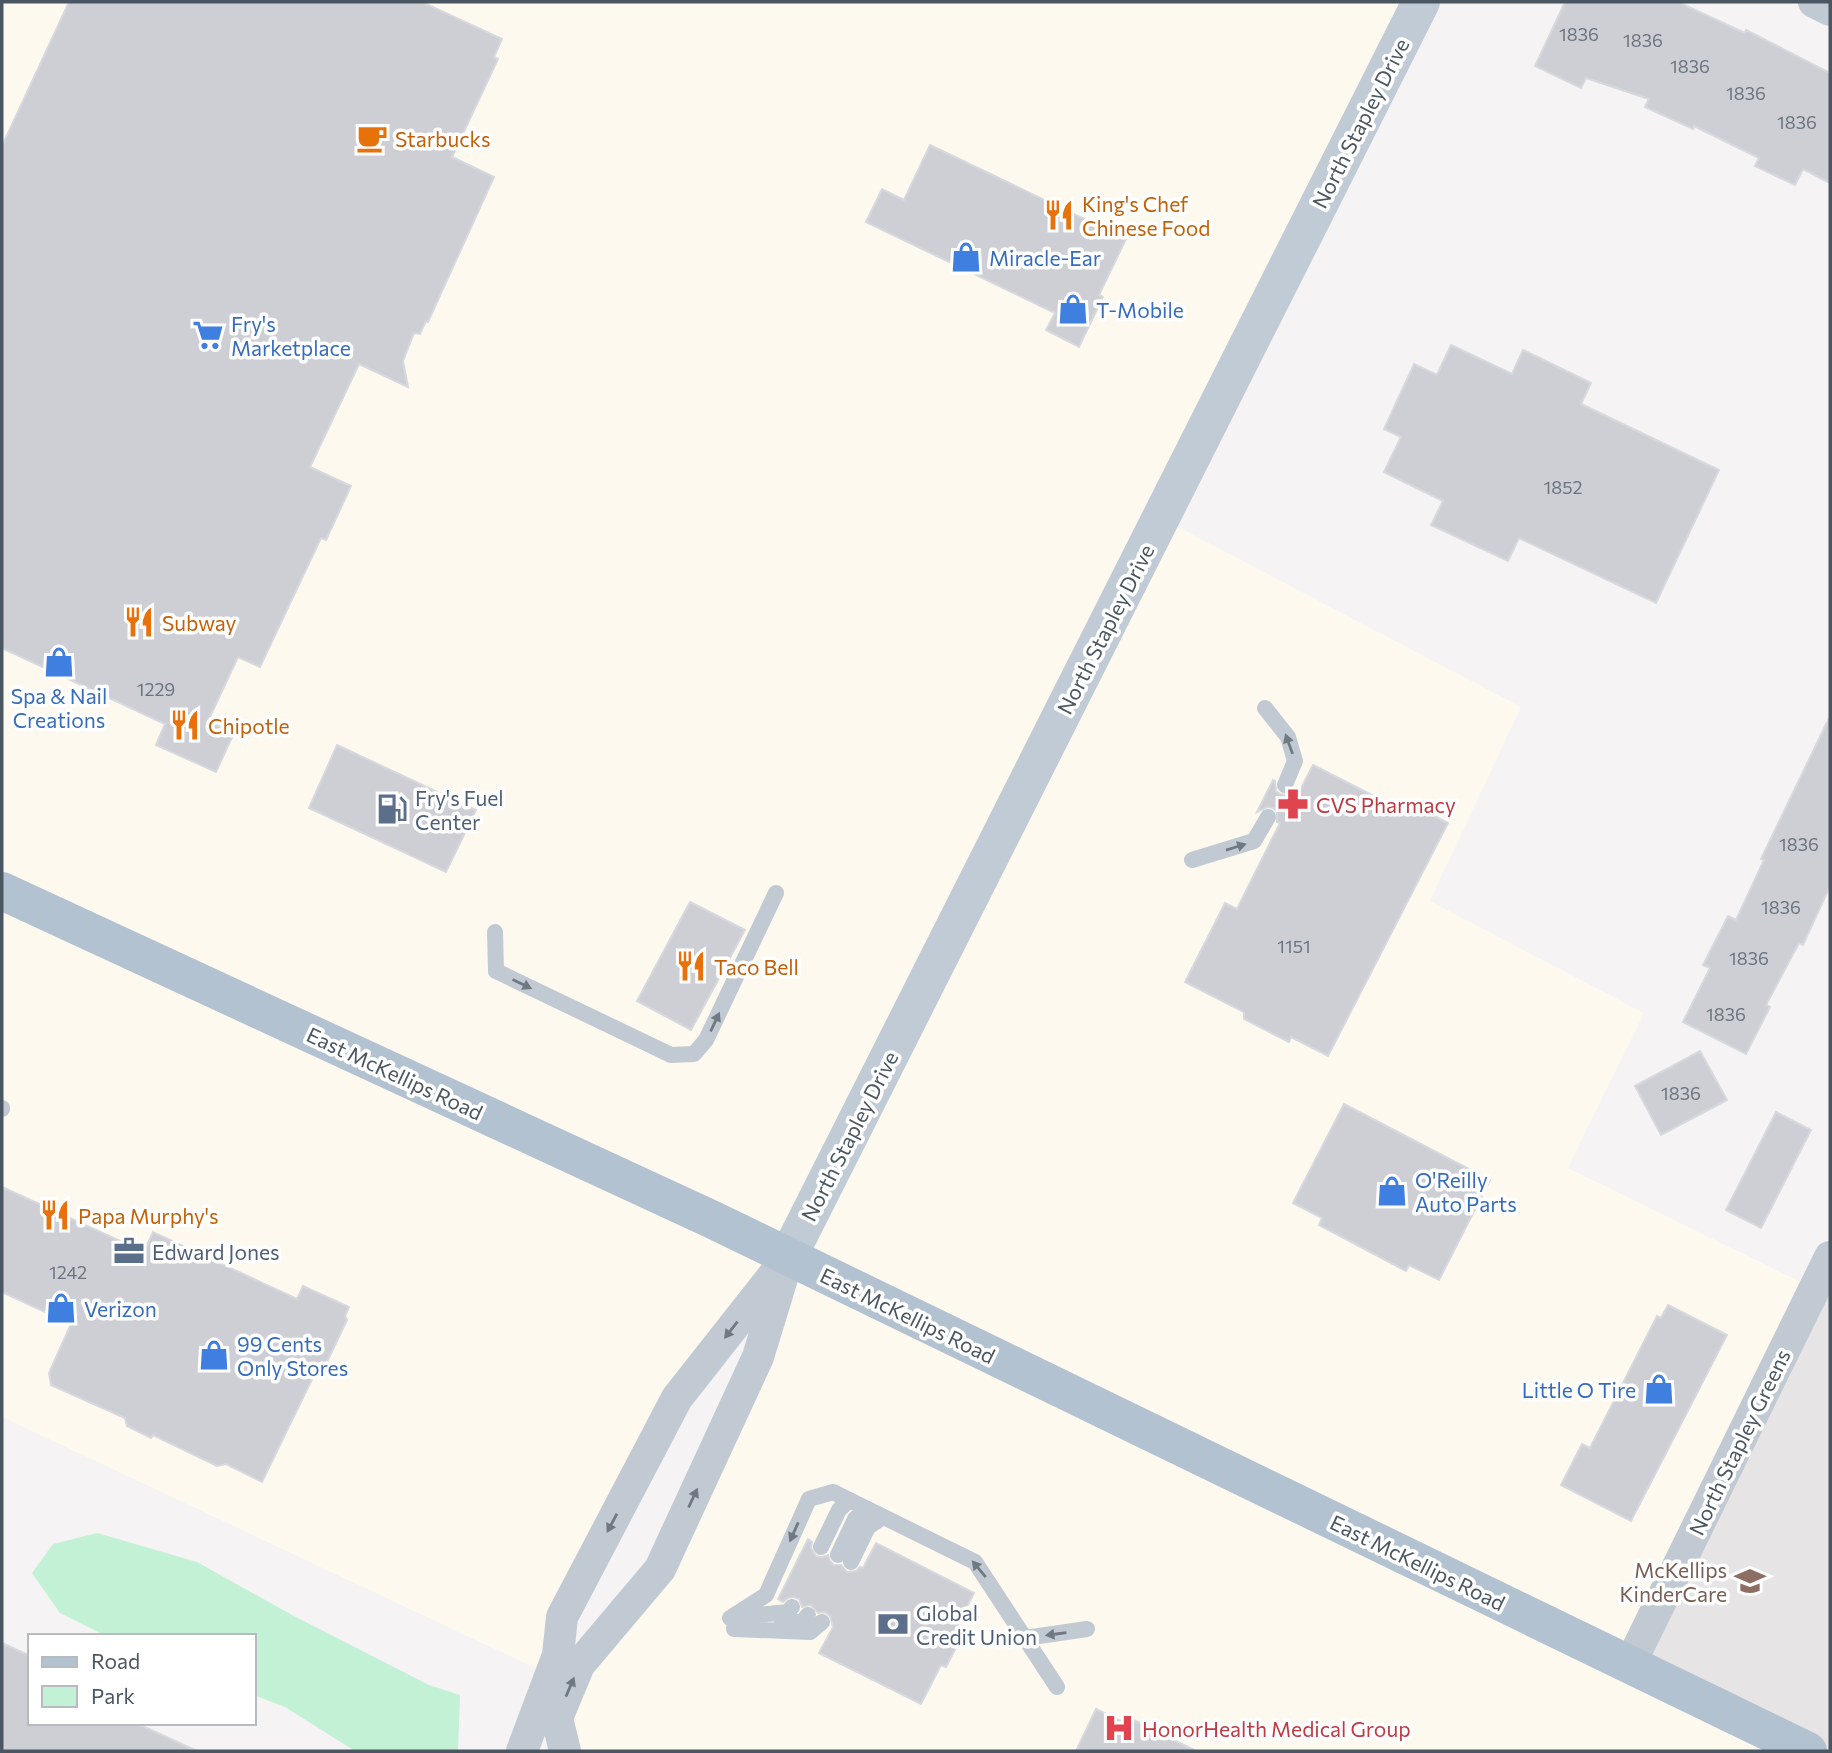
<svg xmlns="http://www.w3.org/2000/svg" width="1832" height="1753" font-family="Commissioner,sans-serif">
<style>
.commercial{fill:#fdf9ef}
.education{fill:#e6e4e5}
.green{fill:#c3f1d5}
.building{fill:#cdcfd5;stroke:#d7d9de;stroke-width:2}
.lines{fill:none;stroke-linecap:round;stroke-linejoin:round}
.lane{stroke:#c1cad2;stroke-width:16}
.street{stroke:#c1cad2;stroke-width:32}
.secondary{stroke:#c1cbd6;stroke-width:38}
.primary{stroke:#b3c2d1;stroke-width:38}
.oneway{fill:#6e7983}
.labels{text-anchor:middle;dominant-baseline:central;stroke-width:7;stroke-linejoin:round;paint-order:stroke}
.number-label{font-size:18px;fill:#6b747e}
.street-label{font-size:21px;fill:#4a5661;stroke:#fff}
.food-label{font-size:21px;fill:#c56008;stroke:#fff;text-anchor:start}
.shop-label{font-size:21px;fill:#366cbe;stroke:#fff;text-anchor:start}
.service-label{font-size:21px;fill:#4e5e75;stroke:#fff;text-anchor:start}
.health-label{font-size:21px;fill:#be3a42;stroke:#fff;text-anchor:start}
.education-label{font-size:21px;fill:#785e54;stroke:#fff;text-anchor:end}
</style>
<rect width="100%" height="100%" fill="#f5f3f3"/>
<!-- commercial -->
<polygon class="commercial" points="2,2 1421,2 1161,518 1521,707 1430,901 1644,1013 1568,1168 1815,1289 1808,1751 565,1751 557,1718 660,1569 787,1259 677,1398 550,1675 2,1417"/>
<!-- education -->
<polygon class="education" points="1815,1289 1830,1297 1830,1751 1809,1751 1630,1664"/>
<!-- green -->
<polygon class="green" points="97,1533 197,1562 292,1615 429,1685 460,1695 458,1751 355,1751 285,1707 254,1695 254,1636 106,1636 60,1613 32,1573 53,1544"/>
<!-- building -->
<g class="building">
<polygon points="69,2 422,2 502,39 494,57 498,59 452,157 494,177 428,322 426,321 420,334 414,333 403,361 408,387 359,364 310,467 351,486 326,540 321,538 260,667 238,657 208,721 234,733 216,772 156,745 165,724 2,648 2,146"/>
<polygon points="1565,2 1678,2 1745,33 1746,30 1830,73 1830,183 1803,169 1795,185 1755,166 1759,158 1694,126 1693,129 1645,107 1649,99 1586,78 1581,88 1535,66"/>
<polygon points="930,145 1126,239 1099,295 1103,297 1079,347 1046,330 1055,313 866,222 882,189 904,200"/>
<polygon points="1451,345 1512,374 1523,350 1591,383 1581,404 1719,470 1656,603 1519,538 1508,561 1431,525 1443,501 1384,472 1401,437 1384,429 1414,364 1437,375"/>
<polygon points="1830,716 1830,886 1803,945 1799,943 1766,1005 1770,1007 1746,1054 1683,1022 1710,968 1703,965 1728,916 1736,920 1764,860 1761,859"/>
<polygon points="337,745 476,810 446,872 309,808"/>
<polygon points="1313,765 1409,814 1413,805 1448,823 1328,1056 1291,1037 1289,1042 1244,1019 1244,1012 1185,982 1225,903 1237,909 1280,823 1277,822 1277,812 1273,808 1267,807 1257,812 1273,780 1275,781 1276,791 1280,794 1287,795 1294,790 1299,792"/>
<polygon points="690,902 745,930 691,1030 637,1001"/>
<polygon points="1700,1051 1727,1100 1661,1135 1635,1086"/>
<polygon points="1344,1104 1490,1180 1439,1280 1409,1265 1406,1271 1319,1225 1322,1218 1293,1203"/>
<polygon points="1776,1112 1811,1130 1761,1228 1726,1210"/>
<polygon points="2,1187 144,1252 153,1232 297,1299 303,1286 349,1307 345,1316 347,1320 325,1366 318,1367 262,1482 226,1464 217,1466 153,1435 151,1438 127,1426 125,1418 51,1385 49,1373 71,1324 2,1292"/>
<polygon points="1668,1305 1727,1335 1631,1521 1561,1485 1582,1444 1590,1448 1657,1316 1661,1318"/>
<polygon points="808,1539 812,1542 811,1548 816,1556 822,1557 828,1555 830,1561 834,1565 841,1565 847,1572 856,1571 860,1567 863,1568 876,1543 974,1593 953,1634 961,1638 946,1667 941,1665 921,1704 819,1653 833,1627 830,1616 825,1612 818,1613 811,1605 802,1607 799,1599 794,1597 788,1598 783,1602 778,1599"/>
<polygon points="2,1643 30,1656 30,1723 136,1723 197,1751 2,1751"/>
<polygon points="1096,1709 1123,1722 1126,1716 1196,1751 1076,1751"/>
</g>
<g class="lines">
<!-- lane -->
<g class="lane">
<polyline points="1265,708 1288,737 1295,761 1285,785"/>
<polyline points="1192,860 1254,841 1268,817"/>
<polyline points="495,932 496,971 671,1055 694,1054 706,1040 776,893"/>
<polyline points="2,1109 2,1108"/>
<polyline points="821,1547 839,1510 849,1500"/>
<polyline points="838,1555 855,1519 867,1509"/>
<polyline points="851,1562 868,1527 883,1517"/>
<polyline points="736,1617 788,1612 792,1607"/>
<polyline points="730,1618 766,1595 809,1499 833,1492 975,1562 1057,1687"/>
<polyline points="782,1622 802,1622 808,1615"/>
<polyline points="734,1629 810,1632 822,1622"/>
<polyline points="1025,1638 1087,1629"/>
</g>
<!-- street -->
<g class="street">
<polyline points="1814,2 1830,10"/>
<polyline points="1630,1664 1830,1257"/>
<polyline points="522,1751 558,1655 562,1617 677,1398 788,1257"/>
<polyline points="565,1751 557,1718 579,1665 660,1569 758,1357 783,1275"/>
</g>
<!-- secondary -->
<polyline class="secondary" points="788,1257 1421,2"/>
<!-- primary -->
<polyline class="primary" points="2,891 711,1219 1808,1751"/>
</g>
<!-- one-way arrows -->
<defs><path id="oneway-solid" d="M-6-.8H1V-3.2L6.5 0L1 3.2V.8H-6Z" transform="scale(1.75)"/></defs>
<g class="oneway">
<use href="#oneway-solid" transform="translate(1289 744) rotate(-110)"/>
<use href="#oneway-solid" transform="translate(1236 847) rotate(-17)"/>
<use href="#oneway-solid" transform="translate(522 984) rotate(26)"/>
<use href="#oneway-solid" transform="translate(715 1022) rotate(-65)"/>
<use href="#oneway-solid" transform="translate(731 1330) rotate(128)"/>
<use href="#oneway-solid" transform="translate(693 1498) rotate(-65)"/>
<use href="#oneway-solid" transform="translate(612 1523) rotate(118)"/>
<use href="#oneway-solid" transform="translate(794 1532) rotate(114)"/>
<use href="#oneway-solid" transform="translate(979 1569) rotate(-130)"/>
<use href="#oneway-solid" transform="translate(1056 1634) rotate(172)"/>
<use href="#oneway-solid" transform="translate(570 1687) rotate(-67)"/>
</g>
<!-- icons -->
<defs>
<g id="cafe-bare" transform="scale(2.415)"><path d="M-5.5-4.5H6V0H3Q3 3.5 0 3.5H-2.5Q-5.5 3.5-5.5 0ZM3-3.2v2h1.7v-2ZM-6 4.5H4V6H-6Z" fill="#e8710a" stroke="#fff" stroke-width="2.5" paint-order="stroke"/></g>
<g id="restaurant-bare" transform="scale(2.415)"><path d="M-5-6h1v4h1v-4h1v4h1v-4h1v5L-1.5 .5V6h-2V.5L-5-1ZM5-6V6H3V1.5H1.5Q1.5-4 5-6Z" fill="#e8710a" stroke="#fff" stroke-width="2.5" paint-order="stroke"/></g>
<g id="shop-bare" transform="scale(2.415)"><path d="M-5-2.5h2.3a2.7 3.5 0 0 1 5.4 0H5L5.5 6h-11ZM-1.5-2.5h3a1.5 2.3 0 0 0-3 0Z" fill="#3f7fe0" stroke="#fff" stroke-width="2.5" paint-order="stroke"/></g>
<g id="supermarket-bare" transform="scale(2.415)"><path d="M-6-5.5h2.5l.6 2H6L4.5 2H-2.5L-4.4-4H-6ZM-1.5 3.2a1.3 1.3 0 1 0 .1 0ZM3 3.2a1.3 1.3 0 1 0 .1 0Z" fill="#3f7fe0" stroke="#fff" stroke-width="2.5" paint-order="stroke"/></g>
<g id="pharmacy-bare" transform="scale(2.415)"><path d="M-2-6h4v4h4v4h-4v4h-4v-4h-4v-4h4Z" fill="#e0444e" stroke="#fff" stroke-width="2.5" paint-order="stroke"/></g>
<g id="fuel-bare" transform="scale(2.415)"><path d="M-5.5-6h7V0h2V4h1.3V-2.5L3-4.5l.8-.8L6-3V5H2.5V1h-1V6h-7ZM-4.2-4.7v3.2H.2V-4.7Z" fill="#5c6f8a" stroke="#fff" stroke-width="2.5" paint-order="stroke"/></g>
<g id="office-bare" transform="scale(2.415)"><path d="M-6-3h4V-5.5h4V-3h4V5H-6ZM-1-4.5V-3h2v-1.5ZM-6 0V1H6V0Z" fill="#5c6f8a" stroke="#fff" stroke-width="2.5" paint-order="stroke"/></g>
<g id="school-bare" transform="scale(2.415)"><path d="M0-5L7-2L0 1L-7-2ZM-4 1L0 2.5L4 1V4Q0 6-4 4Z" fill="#8d6e63" stroke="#fff" stroke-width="2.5" paint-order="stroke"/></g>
<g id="bank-bare" transform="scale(2.415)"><path d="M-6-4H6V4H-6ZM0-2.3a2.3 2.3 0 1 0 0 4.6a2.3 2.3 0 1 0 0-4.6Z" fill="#5c6f8a" stroke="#fff" stroke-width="2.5" paint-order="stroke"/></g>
<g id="hospital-bare" transform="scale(2.415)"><path d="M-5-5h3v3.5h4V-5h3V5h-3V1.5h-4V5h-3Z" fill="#e0444e" stroke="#fff" stroke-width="2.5" paint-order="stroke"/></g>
</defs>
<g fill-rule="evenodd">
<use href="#cafe-bare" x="372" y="138"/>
<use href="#restaurant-bare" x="1059" y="215"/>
<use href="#shop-bare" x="966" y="257"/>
<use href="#shop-bare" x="1073" y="309"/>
<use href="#supermarket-bare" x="208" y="335"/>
<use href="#restaurant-bare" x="139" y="622"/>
<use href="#shop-bare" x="59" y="662"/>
<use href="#restaurant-bare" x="185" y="725"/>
<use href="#pharmacy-bare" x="1293" y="804"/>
<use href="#fuel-bare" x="392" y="809"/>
<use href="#restaurant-bare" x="691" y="966"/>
<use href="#shop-bare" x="1392" y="1191"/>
<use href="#restaurant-bare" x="55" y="1215"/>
<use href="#office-bare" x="129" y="1251"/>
<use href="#shop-bare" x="61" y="1308"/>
<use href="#shop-bare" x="214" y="1355"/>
<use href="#shop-bare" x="1659" y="1389"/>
<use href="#school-bare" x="1750" y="1581"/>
<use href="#bank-bare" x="893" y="1624"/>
<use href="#hospital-bare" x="1119" y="1728"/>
</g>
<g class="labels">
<!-- number labels -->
<g class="number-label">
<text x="1579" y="34">1836</text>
<text x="1643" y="40">1836</text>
<text x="1690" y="66">1836</text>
<text x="1746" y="93">1836</text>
<text x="1797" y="122">1836</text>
<text x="1563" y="487">1852</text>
<text x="156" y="689">1229</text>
<text x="1799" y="844">1836</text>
<text x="1781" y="907">1836</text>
<text x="1294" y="946">1151</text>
<text x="1749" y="958">1836</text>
<text x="1726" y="1014">1836</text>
<text x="1681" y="1093">1836</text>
<text x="68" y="1272">1242</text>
</g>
<!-- street labels -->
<g class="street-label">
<text transform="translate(1360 123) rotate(-63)">North Stapley Drive</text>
<text transform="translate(1105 629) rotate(-63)">North Stapley Drive</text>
<text transform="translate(395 1073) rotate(25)">East McKellips Road</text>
<text transform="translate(849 1136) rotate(-63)">North Stapley Drive</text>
<text transform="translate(908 1315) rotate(26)">East McKellips Road</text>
<text transform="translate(1739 1442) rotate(-64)">North Stapley Greens</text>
<text transform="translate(1418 1562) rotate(26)">East McKellips Road</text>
</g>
<!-- food labels -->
<g class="food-label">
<text x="395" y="138">Starbucks</text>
<text x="1082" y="203">King's Chef<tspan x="1082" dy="24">Chinese Food</tspan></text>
<text x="162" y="622">Subway</text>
<text x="208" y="725">Chipotle</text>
<text x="714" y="966">Taco Bell</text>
<text x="78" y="1215">Papa Murphy's</text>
</g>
<!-- shop labels -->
<g class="shop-label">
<text x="989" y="257">Miracle-Ear</text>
<text x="1096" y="309">T-Mobile</text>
<text x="231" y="323">Fry's<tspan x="231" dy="24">Marketplace</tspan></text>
<text x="59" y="695" text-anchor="middle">Spa &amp; Nail<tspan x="59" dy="24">Creations</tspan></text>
<text x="1415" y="1179">O'Reilly<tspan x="1415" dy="24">Auto Parts</tspan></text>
<text x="84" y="1308">Verizon</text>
<text x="237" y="1343">99 Cents<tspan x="237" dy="24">Only Stores</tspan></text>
<text x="1636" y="1389" text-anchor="end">Little O Tire</text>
</g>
<!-- service labels -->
<g class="service-label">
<text x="415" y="797">Fry's Fuel<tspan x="415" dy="24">Center</tspan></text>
<text x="152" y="1251">Edward Jones</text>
<text x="916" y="1612">Global<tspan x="916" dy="24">Credit Union</tspan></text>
</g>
<!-- health labels -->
<g class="health-label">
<text x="1316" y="804">CVS Pharmacy</text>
<text x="1142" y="1728">HonorHealth Medical Group</text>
</g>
<!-- education labels -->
<g class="education-label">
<text x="1727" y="1569">McKellips<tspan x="1727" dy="24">KinderCare</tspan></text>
</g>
</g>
<!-- border -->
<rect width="1832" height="1753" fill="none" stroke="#4a5661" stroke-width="7"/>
<!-- legend -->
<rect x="28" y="1634" width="228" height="91" fill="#ffffff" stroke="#b7bbc0" stroke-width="2"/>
<rect x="42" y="1657" width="35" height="10" fill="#b3c2d1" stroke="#b7bbc0" stroke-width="2"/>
<text x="91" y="1669" font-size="21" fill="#4a5661">Road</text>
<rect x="42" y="1686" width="35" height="21" fill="#c3f1d5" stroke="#b7bbc0" stroke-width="2"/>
<text x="91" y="1704" font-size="21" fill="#4a5661">Park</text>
</svg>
